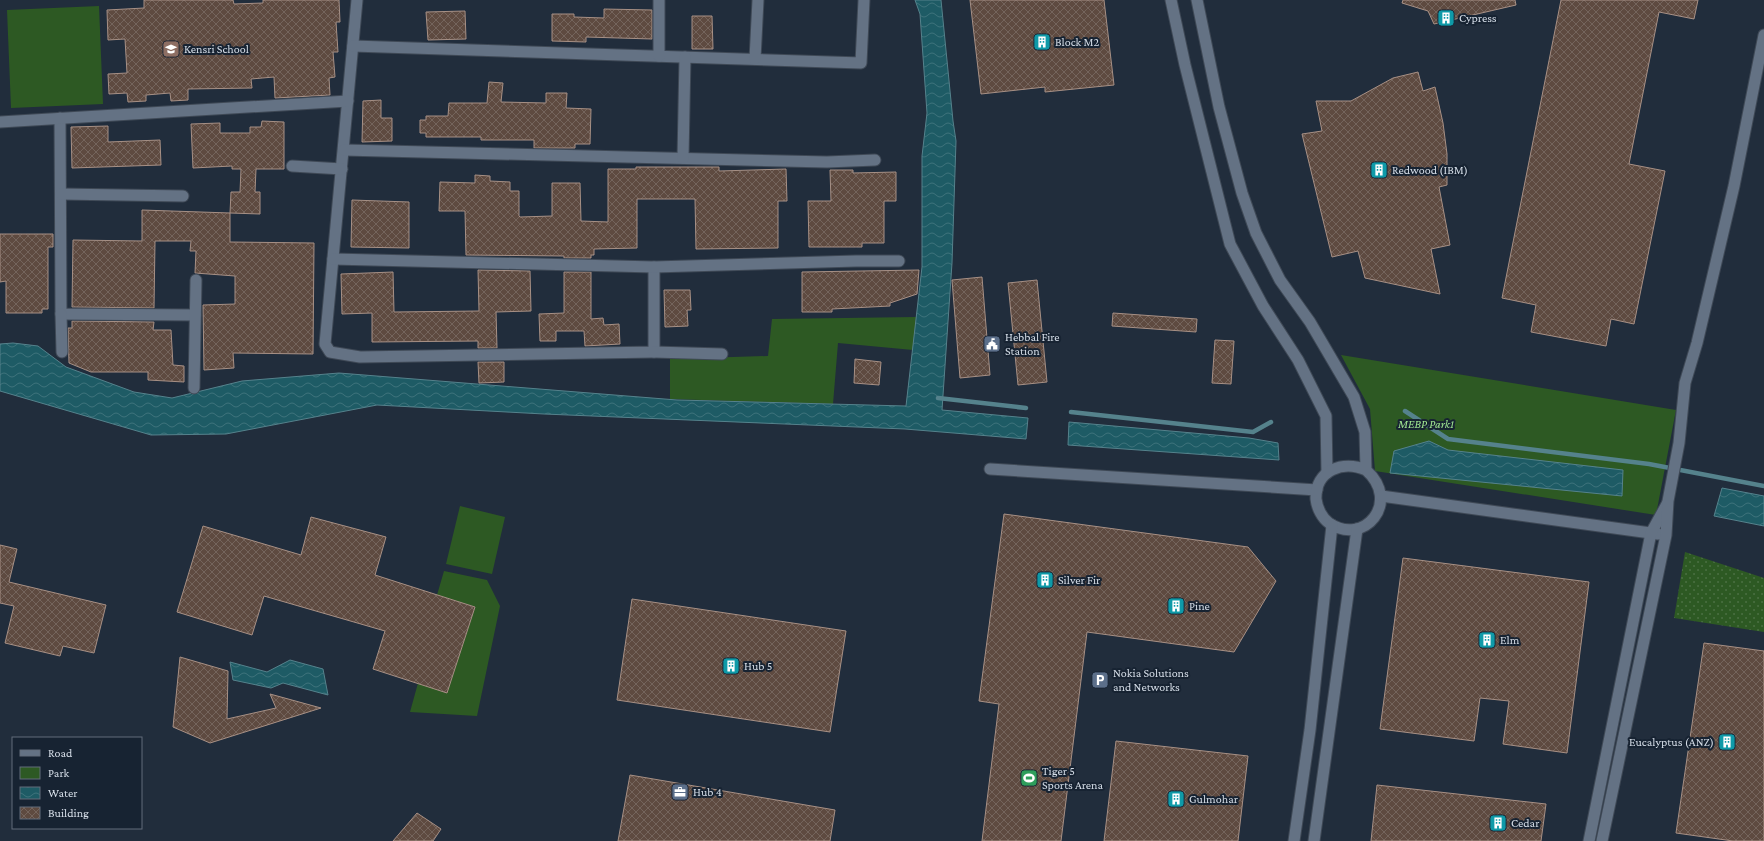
<svg xmlns="http://www.w3.org/2000/svg" width="1764" height="841" font-family="'Crimson Pro',serif">
<style>
.green{fill:#2d5923}
.garden{fill:url(#garden-dots)}
.water{fill:url(#water-waves);stroke:#55828c}
.lines{fill:none;stroke-linecap:round;stroke-linejoin:round}
.stream{stroke:#55828c;stroke-width:4.5}
.building{fill:url(#building-cross-hatch);stroke:#a79085}
.minor-casing{stroke:#3f4956;stroke-width:13}
.tertiary-casing{stroke:#3f4956;stroke-width:13}
.minor{stroke:#647284;stroke-width:11}
.tertiary{stroke:#647284;stroke-width:11}
.labels{text-anchor:middle;dominant-baseline:central;stroke-width:4;stroke-linejoin:round;paint-order:stroke}
.poi-label{font-size:12px;fill:#d5dde7;stroke:#172332;text-anchor:start}
.park-label{font-size:12px;font-style:italic;fill:#a0e791;stroke:#172332}
</style>
<defs>
<pattern id="garden-dots" width="8" height="8" patternUnits="userSpaceOnUse"><rect width="8" height="8" fill="#2d5923"/><path d="M2 2h.1M6 6h.1" fill="none" stroke="#4b7043" stroke-width="1.8" stroke-linecap="round"/></pattern>
<pattern id="water-waves" width="16" height="10" patternUnits="userSpaceOnUse"><rect width="16" height="10" fill="#1e5b65"/><path d="M0 5q4-4 8 0t8 0" fill="none" stroke="#3e727b"/></pattern>
<pattern id="building-cross-hatch" width="8" height="8" patternUnits="userSpaceOnUse"><rect width="8" height="8" fill="#5e4a40"/><path d="M0 0l8 8M0 8l8-8" fill="none" stroke="#74645c"/></pattern>
</defs>
<rect width="100%" height="100%" fill="#212d3c"/>
<!-- green -->
<g class="green">
<polygon points="99,6 103,104 11,108 7,10"/>
<polygon points="916,317 913,350 838,343 833,404 670,399 670,359 768,356 772,319"/>
<polygon points="1341,355 1676,410 1656,515 1375,471 1370,409"/>
<polygon points="460,506 505,517 492,574 446,564"/>
<polygon points="444,571 487,580 500,606 477,716 410,712 418,683 447,692 475,607 437,595"/>
</g>
<!-- garden -->
<polygon class="garden" points="1685,552 1764,578 1764,632 1674,618"/>
<!-- water -->
<g class="water">
<polygon points="915,0 941,0 953,121 956,141 952,263 942,410 1028,418 1026,439 905,429 544,414 377,405 226,434 151,435 0,391 0,344 13,343 38,346 66,367 134,392 172,398 242,381 339,373 677,400 906,406 922,267 922,156 927,113 920,14"/>
<polygon points="1069,422 1249,438 1278,443 1279,460 1068,445"/>
<polygon points="1429,441 1448,450 1623,470 1622,496 1390,473 1394,451"/>
<polygon points="1722,488 1764,496 1764,526 1714,516"/>
<polygon points="290,660 323,669 328,695 283,683 271,688 233,680 230,662 267,672"/>
</g>
<g class="lines">
<!-- stream -->
<g class="stream">
<polyline points="938,398 1026,408"/>
<polyline points="1405,411 1448,439 1649,464 1764,486"/>
<polyline points="1071,412 1253,432 1271,422"/>
</g>
</g>
<!-- building -->
<g class="building">
<polygon points="144,0 233,0 234,4 263,3 263,0 339,0 340,22 336,22 338,52 333,52 335,77 329,78 330,95 275,98 274,77 251,79 252,88 188,89 188,100 171,101 170,93 146,95 146,101 128,102 127,93 109,94 108,74 127,73 125,39 108,40 107,10 144,8"/>
<polygon points="970,0 1104,0 1114,85 1045,92 1045,87 981,94"/>
<polygon points="1403,0 1515,0 1516,5 1434,24 1428,11 1402,3"/>
<polygon points="1561,0 1698,0 1694,19 1659,12 1629,164 1665,171 1634,324 1611,319 1606,346 1531,332 1536,305 1502,298"/>
<polygon points="604,9 652,10 652,39 586,37 586,42 552,41 552,14 574,14 574,17 604,18"/>
<polygon points="465,11 466,39 428,40 426,12"/>
<polygon points="692,16 712,16 713,49 692,49"/>
<polygon points="1418,72 1423,91 1435,87 1443,123 1447,154 1447,185 1439,187 1450,245 1431,249 1440,294 1365,278 1358,251 1332,257 1302,134 1322,131 1316,101 1351,101 1393,78"/>
<polygon points="489,82 503,83 501,102 546,103 546,93 567,93 566,108 591,109 590,144 575,144 575,148 534,148 534,140 481,140 481,137 426,137 426,133 420,133 420,120 426,120 426,116 448,116 449,103 487,103"/>
<polygon points="381,100 381,118 392,118 392,141 362,142 363,101"/>
<polygon points="262,121 284,122 284,169 256,169 255,192 260,192 260,214 230,213 231,192 240,192 241,169 232,169 232,166 193,168 191,124 220,123 220,133 250,133 250,127 261,127"/>
<polygon points="108,126 108,142 160,140 161,165 72,168 71,127"/>
<polygon points="636,167 719,167 719,171 786,169 787,201 778,201 778,248 696,249 695,199 637,199 637,248 594,249 594,255 591,255 591,258 564,258 564,256 466,255 465,211 439,211 440,182 475,183 475,175 490,176 490,181 510,182 510,191 519,191 519,216 520,217 552,216 552,183 580,183 581,221 608,222 608,169 636,169"/>
<polygon points="830,170 853,170 853,173 896,172 896,201 884,201 884,243 862,243 862,247 809,247 808,201 831,201"/>
<polygon points="352,200 409,202 409,248 351,247"/>
<polygon points="142,210 230,213 230,242 314,243 313,354 233,353 234,368 204,370 203,305 235,304 235,276 195,273 196,251 190,251 191,241 155,241 154,308 72,307 73,240 142,241"/>
<polygon points="0,234 53,234 53,247 48,247 48,309 42,309 42,313 6,313 6,281 0,282"/>
<polygon points="478,270 530,271 531,311 496,312 497,348 478,348 478,341 372,342 372,313 342,314 341,274 393,272 394,312 479,311"/>
<polygon points="919,270 917,294 890,303 890,306 832,309 832,312 802,312 802,272"/>
<polygon points="564,272 591,272 591,319 603,318 604,325 619,324 620,344 585,346 584,331 556,331 556,341 540,341 539,314 564,313"/>
<polygon points="982,277 990,375 960,378 952,280"/>
<polygon points="1037,280 1047,382 1018,385 1008,283"/>
<polygon points="664,290 690,290 691,310 687,310 688,326 665,327"/>
<polygon points="1113,313 1197,319 1196,332 1112,326"/>
<polygon points="72,321 154,322 153,330 171,330 173,365 184,366 184,382 148,380 148,372 91,372 69,363 68,328 72,328"/>
<polygon points="1215,340 1234,341 1231,384 1212,383"/>
<polygon points="855,359 881,362 879,385 854,383"/>
<polygon points="478,362 504,362 504,382 479,383"/>
<polygon points="1004,514 1248,547 1276,581 1234,652 1087,632 1061,841 982,841 999,704 979,701"/>
<polygon points="311,517 386,537 375,575 475,607 447,693 373,669 385,631 264,596 252,635 177,612 203,526 301,555"/>
<polygon points="0,545 17,549 9,582 106,605 94,653 63,646 60,656 5,643 14,606 0,603"/>
<polygon points="1403,558 1589,582 1567,753 1503,744 1509,701 1480,698 1474,741 1380,729"/>
<polygon points="632,599 846,631 830,732 617,700"/>
<polygon points="1704,643 1764,651 1764,841 1733,841 1676,833"/>
<polygon points="180,657 228,671 227,719 276,708 270,694 321,708 210,743 173,727"/>
<polygon points="1116,741 1248,756 1238,841 1104,841"/>
<polygon points="630,775 835,810 830,841 618,841"/>
<polygon points="1377,785 1546,804 1541,841 1371,841"/>
<polygon points="417,813 441,829 433,841 393,841"/>
</g>
<g class="lines">
<!-- minor casing -->
<g class="minor-casing">
<g id="minor">
<polyline points="357,0 325,344 330,352 360,357 654,352 654,267"/>
<polyline points="353,46 861,63 864,0"/>
<polyline points="659,56 659,0"/>
<polyline points="755,59 758,0"/>
<polyline points="60,118 61,314 195,315"/>
<polyline points="0,122 348,101"/>
<polyline points="344,150 827,162 875,160"/>
<polyline points="683,158 685,57"/>
<polyline points="292,166 342,169"/>
<polyline points="61,194 183,196"/>
<polyline points="333,259 654,267 856,261 899,261"/>
<polyline points="61,314 62,352"/>
<polyline points="654,352 722,354"/>
<polyline points="194,388 196,280"/>
<polyline points="990,469 1317,490"/>
</g>
</g>
<!-- tertiary casing -->
<g class="tertiary-casing">
<g id="tertiary">
<polyline points="1171,0 1185,65 1230,244 1263,306 1298,360 1326,416 1327,473"/>
<path d="M1197,0L1219,107L1242,193L1256,233L1280,280L1310,322L1354,397L1365,432L1366,470C1402,502 1364,547 1329,523C1322,518 1317,508 1316,499C1315,470 1343,460 1366,470"/>
<polyline points="1381,496 1658,534"/>
<polyline points="1294,841 1310,730 1332,525"/>
<polyline points="1314,841 1357,529"/>
<polyline points="1589,841 1651,533 1667,504"/>
<polyline points="1602,841 1666,535 1668,501 1679,443 1685,383 1697,343 1734,186 1764,35"/>
</g>
</g>
<!-- minor -->
<use href="#minor" class="minor"/>
<!-- tertiary -->
<use href="#tertiary" class="tertiary"/>
</g>
<!-- icons -->
<defs>
<g id="building-square" transform="scale(0.9)"><rect x="-9" y="-9" width="18" height="18" rx="4" fill="#0f9aa8" stroke="#172332"/><path d="M-4-6H4V6H1V3H-1V6H-4ZM-2.5-4.3h1.7v1.8h-1.7ZM.8-4.3h1.7v1.8H.8ZM-2.5-1h1.7V.8h-1.7ZM.8-1h1.7V.8H.8Z" fill="#fff"/></g>
<g id="school-square" transform="scale(0.9)"><rect x="-9" y="-9" width="18" height="18" rx="4" fill="#8d6e63" stroke="#172332"/><path d="M0-5L7-2L0 1L-7-2ZM-4 1L0 2.5L4 1V4Q0 6-4 4Z" fill="#fff"/></g>
<g id="civic-square" transform="scale(0.9)"><rect x="-9" y="-9" width="18" height="18" rx="4" fill="#5c6f8a" stroke="#172332"/><path d="M-.6-6.5H3V-4.5H.6V-3L4-1V1h2V6H-6V1h2V-1L-.6-3ZM-1.2 2.5V6h2.4V2.5Z" fill="#fff"/></g>
<g id="parking-square" transform="scale(0.9)"><rect x="-9" y="-9" width="18" height="18" rx="4" fill="#5c6f8a" stroke="#172332"/><path d="M-3.5-5.5H1a3.5 3.5 0 0 1 0 7H-1V5.5H-3.5ZM-1-3.4V-.6H.8a1.4 1.4 0 0 0 0-2.8Z" fill="#fff"/></g>
<g id="stadium-square" transform="scale(0.9)"><rect x="-9" y="-9" width="18" height="18" rx="4" fill="#2e9e5b" stroke="#172332"/><path d="M0-5a6.5 5 0 1 0 0 10a6.5 5 0 1 0 0-10ZM-3.5-1.8h7v3.6h-7Z" fill="#fff"/></g>
<g id="office-square" transform="scale(0.9)"><rect x="-9" y="-9" width="18" height="18" rx="4" fill="#5c6f8a" stroke="#172332"/><path d="M-6-3h4V-5.5h4V-3h4V5H-6ZM-1-4.5V-3h2v-1.5ZM-6 0V1H6V0Z" fill="#fff"/></g>
</defs>
<g fill-rule="evenodd">
<use href="#building-square" x="1446" y="18"/>
<use href="#building-square" x="1042" y="42"/>
<use href="#school-square" x="171" y="49"/>
<use href="#building-square" x="1379" y="170"/>
<use href="#civic-square" x="992" y="344"/>
<use href="#building-square" x="1045" y="580"/>
<use href="#building-square" x="1176" y="606"/>
<use href="#building-square" x="1487" y="640"/>
<use href="#building-square" x="731" y="666"/>
<use href="#parking-square" x="1100" y="680"/>
<use href="#building-square" x="1727" y="742"/>
<use href="#stadium-square" x="1029" y="778"/>
<use href="#office-square" x="680" y="792"/>
<use href="#building-square" x="1176" y="799"/>
<use href="#building-square" x="1498" y="823"/>
</g>
<g class="labels">
<!-- poi labels -->
<g class="poi-label">
<text x="1459" y="18">Cypress</text>
<text x="1055" y="42">Block M2</text>
<text x="184" y="49">Kensri School</text>
<text x="1392" y="170">Redwood (IBM)</text>
<text x="1005" y="337">Hebbal Fire<tspan x="1005" dy="14">Station</tspan></text>
<text x="1058" y="580">Silver Fir</text>
<text x="1189" y="606">Pine</text>
<text x="1500" y="640">Elm</text>
<text x="744" y="666">Hub 5</text>
<text x="1113" y="673">Nokia Solutions<tspan x="1113" dy="14">and Networks</tspan></text>
<text x="1714" y="742" text-anchor="end">Eucalyptus (ANZ)</text>
<text x="1042" y="771">Tiger 5<tspan x="1042" dy="14">Sports Arena</tspan></text>
<text x="693" y="792">Hub 4</text>
<text x="1189" y="799">Gulmohar</text>
<text x="1511" y="823">Cedar</text>
</g>
<!-- park labels -->
<g class="park-label">
<text x="1426" y="424">MEBP Park1</text>
</g>
</g>
<!-- legend -->
<rect x="12" y="737" width="130" height="92" fill="#172332" stroke="#636d7a"/>
<rect x="20" y="750" width="20" height="6" fill="#647284" stroke="#636d7a"/>
<text x="48" y="757" font-size="12" fill="#d5dde7">Road</text>
<rect x="20" y="767" width="20" height="12" fill="#2d5923" stroke="#636d7a"/>
<text x="48" y="777" font-size="12" fill="#d5dde7">Park</text>
<rect x="20" y="787" width="20" height="12" fill="url(#water-waves)" stroke="#636d7a"/>
<text x="48" y="797" font-size="12" fill="#d5dde7">Water</text>
<rect x="20" y="807" width="20" height="12" fill="url(#building-cross-hatch)" stroke="#636d7a"/>
<text x="48" y="817" font-size="12" fill="#d5dde7">Building</text>
</svg>
